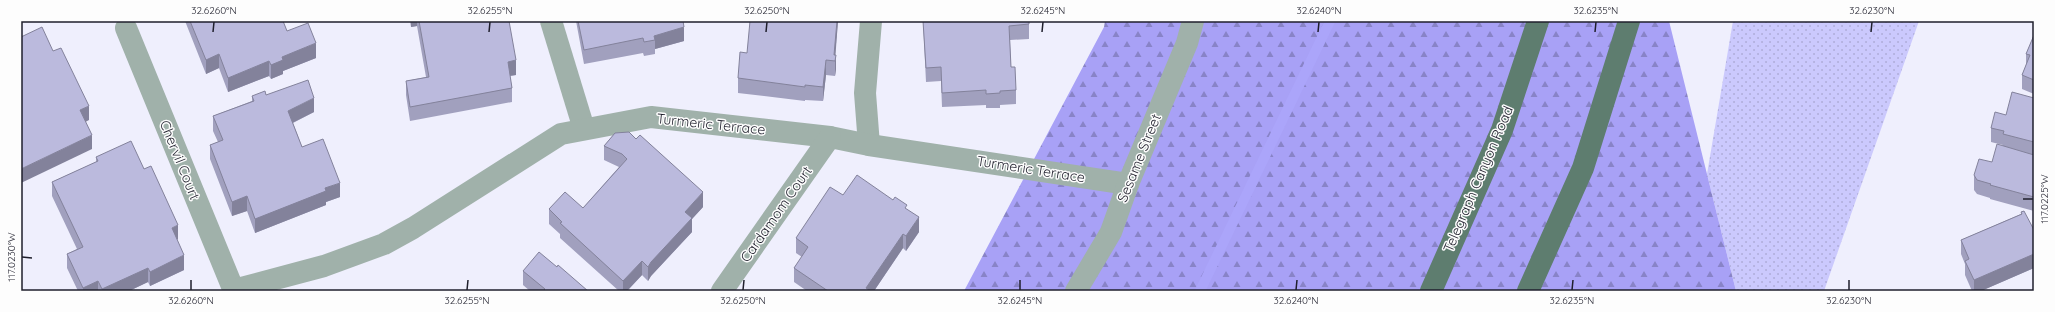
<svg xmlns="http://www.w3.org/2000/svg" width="2055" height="312" font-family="Quicksand,sans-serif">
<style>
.grass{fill:url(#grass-dots)}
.forest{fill:url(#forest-firs)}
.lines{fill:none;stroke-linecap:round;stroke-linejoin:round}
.stream{stroke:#aba5fa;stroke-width:10}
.minor{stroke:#a0b1aa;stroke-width:22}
.major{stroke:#5e7d6f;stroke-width:22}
.wall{fill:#a1a0be}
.shaded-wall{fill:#83829b}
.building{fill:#bbbadd;stroke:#83829b}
.ticks{fill:none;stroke:#1f1f2c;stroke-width:1.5}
.labels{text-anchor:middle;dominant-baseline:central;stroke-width:3;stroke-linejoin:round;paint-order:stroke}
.street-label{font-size:14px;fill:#1f1f2c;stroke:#fdfdfd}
.neatline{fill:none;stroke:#1f1f2c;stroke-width:1.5}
.ticks-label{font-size:10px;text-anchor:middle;fill:#1f1f2c}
</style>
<defs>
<pattern id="grass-dots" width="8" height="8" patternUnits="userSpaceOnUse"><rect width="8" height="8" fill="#cbc9fd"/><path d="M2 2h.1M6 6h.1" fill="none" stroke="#aeacd9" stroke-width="1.8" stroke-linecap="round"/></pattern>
<pattern id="forest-firs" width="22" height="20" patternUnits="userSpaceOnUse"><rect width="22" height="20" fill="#a8a1f6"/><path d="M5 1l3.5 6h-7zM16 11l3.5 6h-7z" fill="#8883c7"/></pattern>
</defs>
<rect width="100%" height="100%" fill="#efeffd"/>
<!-- grass -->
<polygon class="grass" points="1733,21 1919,21 1824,291 1736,291 1707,174"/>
<!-- forest -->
<polygon class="forest" points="1105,21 1669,21 1736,291 964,291 1104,27"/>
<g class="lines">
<!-- stream -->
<polyline class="stream" points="1200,291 1330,21"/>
<!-- minor -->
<g class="minor">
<polyline points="551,21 584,129"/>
<polyline points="126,28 234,291"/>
<polyline points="869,145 865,93 871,21"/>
<polyline points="234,290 324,266 384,244 413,228 561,134 651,117 830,137 869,145 1128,184"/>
<polyline points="722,291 830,137"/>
<polyline points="1076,291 1111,232 1128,184 1187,43 1193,21"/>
</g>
<!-- major -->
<g class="major">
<polyline points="1431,291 1502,130 1538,21"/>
<polyline points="1528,291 1583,168 1629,21"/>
</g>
</g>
<!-- wall -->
<g class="wall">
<polygon points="185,21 283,21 287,31 316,58 283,71 283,74 271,79 269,76 228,92 219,68 206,74"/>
<polygon points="410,21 509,21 516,75 510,76 512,88 512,102 410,121 406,95 406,81 426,77 417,26 411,27"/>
<polygon points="576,21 683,21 684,41 655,49 655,54 644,56 643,53 584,64"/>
<polygon points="838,21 835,55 836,69 835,76 826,75 823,101 805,100 805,101 738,93 738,78 747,53"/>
<polygon points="923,21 1029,21 1029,39 1010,40 1011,67 1016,90 1016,104 1000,105 1000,108 986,108 986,105 942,107 941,81 926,82"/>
<polygon points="2034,35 2034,94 2022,89 2022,75 2026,65 2026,54"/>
<polygon points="266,95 314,112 293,123 302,147 340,197 326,202 326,205 255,233 247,211 232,216 210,159 210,145 218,142 213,131 213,116 252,101 252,96"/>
<polygon points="2034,98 2034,211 1990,199 1990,198 1977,194 1974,190 1974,175 1992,162 2003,146 2003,145 1991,142 1991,128 2006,115"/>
<polygon points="615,133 703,207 692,219 692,232 651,276 648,281 642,275 627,291 619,291 560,238 560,234 549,224 549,209 583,208 619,167 604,160 604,146"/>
<polygon points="96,157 144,169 178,239 177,240 184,270 150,286 148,282 129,291 78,291 67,268 67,254 77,249 52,196 52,182 96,162"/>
<polygon points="907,209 919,232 906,251 903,248 874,291 807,291 794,282 794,268 802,257 796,253 796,238"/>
<polygon points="2024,211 2034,268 1981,291 1972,291 1965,275 1965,264 1961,254 1961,240 2021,214 2021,212"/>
<polygon points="557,267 588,291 530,291 523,285 523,271"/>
</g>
<!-- shaded-wall -->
<g class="shaded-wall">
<polygon points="411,21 417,21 417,26 411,27"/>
<polygon points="837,21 838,21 835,61 834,55"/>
<polygon points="684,27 684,41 655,49 655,40 654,36"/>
<polygon points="316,43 316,58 283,71 283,74 271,79 271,65 282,57"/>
<polygon points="219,54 219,68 206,74 206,60"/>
<polygon points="836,55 836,69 835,76 835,61"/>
<polygon points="516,60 516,75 508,76 508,62"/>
<polygon points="826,60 826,75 823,101 823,87"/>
<polygon points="269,61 269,76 228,92 228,78"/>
<polygon points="314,98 314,112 288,125 288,111"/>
<polygon points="89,106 89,120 80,125 80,110"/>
<polygon points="92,135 92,149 21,183 21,169"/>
<polygon points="340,183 340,197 326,202 326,205 255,233 255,219 325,188"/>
<polygon points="703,192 703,207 692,219 692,232 651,276 648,281 648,267 651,262 685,212"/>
<polygon points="247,196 247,211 232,216 232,202"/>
<polygon points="919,217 919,232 906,251 906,236"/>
<polygon points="178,225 178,239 172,242 172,228"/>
<polygon points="903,234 903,248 874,291 866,291 866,288"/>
<polygon points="2034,254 2034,268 1981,291 1974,291 1974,280"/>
<polygon points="184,255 184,270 150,286 150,272"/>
<polygon points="642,261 642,275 627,291 623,291 623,281"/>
<polygon points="148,268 148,282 129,291 102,291 102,289"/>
<polygon points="98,281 98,291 83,291 83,288"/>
</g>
<!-- building -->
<g class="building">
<polygon points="190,21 283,21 287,31 308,23 316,43 282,57 283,60 271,65 269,61 228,78 219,54 206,60"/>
<polygon points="419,21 509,21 516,60 508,62 512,88 410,107 406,81 429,77"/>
<polygon points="578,21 683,21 684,27 654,36 655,40 644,42 643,38 584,50"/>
<polygon points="750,21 837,21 834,55 836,55 835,61 826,60 823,87 805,85 805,87 738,78 740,52 747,53"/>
<polygon points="923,21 1029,21 1029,24 1009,26 1011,67 1015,67 1016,90 1000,91 1000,93 986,94 986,90 942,93 941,67 926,68"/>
<polygon points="42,27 53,51 61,48 89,106 80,110 92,135 21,169 21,37"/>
<polygon points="2034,35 2034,80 2022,75 2030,55 2026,54"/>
<polygon points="308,80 314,98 288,111 302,147 323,139 340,183 325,188 326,191 255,219 247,196 232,202 210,145 223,140 213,116 254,101 252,96 265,91 266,95"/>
<polygon points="2012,92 2034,98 2034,142 2003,134 2004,131 1991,128 1995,112 2006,115"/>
<polygon points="629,132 636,139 640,135 703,192 685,212 692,218 651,262 648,267 642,261 623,281 560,223 562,222 549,209 565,192 583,208 627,159 622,154 604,146 615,133"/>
<polygon points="131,141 144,169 151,166 178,225 172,228 184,255 150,272 148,268 102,289 98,281 83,288 67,254 83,247 52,182 98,161 96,157"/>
<polygon points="1997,144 2034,155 2034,197 1990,185 1991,184 1977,180 1974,175 1979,159 1992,162"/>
<polygon points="857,175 893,200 895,197 907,205 905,208 919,217 906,236 903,234 866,288 869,290 868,291 828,291 794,268 808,247 796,238 830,187 843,195"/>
<polygon points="2024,211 2034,230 2034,254 1974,280 1965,261 1969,259 1961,240 2022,214 2021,212"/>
<polygon points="539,252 557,267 558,265 588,291 543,291 545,289 523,271"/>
</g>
<!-- ticks -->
<path class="ticks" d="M213,32L214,22M489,32L490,22M766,32L767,22M1042,32L1043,22M1318,32L1319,22M1595,32L1596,22M1871,32L1872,22M2023,199H2033M22,257L32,258M191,290V280M467,290L468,280M743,290L744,280M1020,290V280M1296,290L1297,280M1572,290L1573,280M1849,290V280"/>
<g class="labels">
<!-- street labels -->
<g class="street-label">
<text transform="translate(711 124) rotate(6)">Turmeric Terrace</text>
<text transform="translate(1139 158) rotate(-68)">Sesame Street</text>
<text transform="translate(180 160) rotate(68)">Chervil Court</text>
<text transform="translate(1031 169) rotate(9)">Turmeric Terrace</text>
<text transform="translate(1478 179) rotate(-67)">Telegraph Canyon Road</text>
<text transform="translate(776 214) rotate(-55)">Cardamom Court</text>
</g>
</g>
<!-- border -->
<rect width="2055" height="312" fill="none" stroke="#fdfdfd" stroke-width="44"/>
<rect x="22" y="22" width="2011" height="268" class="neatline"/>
<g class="ticks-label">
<text x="214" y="14">32.6260°N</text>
<text x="490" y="14">32.6255°N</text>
<text x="767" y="14">32.6250°N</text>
<text x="1043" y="14">32.6245°N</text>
<text x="1319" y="14">32.6240°N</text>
<text x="1596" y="14">32.6235°N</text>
<text x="1872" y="14">32.6230°N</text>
<text transform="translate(2044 199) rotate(-90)" y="4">117.0225°W</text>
<text transform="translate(11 257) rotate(-90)" y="4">117.0230°W</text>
<text x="191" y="304">32.6260°N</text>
<text x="467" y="304">32.6255°N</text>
<text x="743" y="304">32.6250°N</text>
<text x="1020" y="304">32.6245°N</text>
<text x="1296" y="304">32.6240°N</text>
<text x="1572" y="304">32.6235°N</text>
<text x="1849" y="304">32.6230°N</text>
</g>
</svg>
